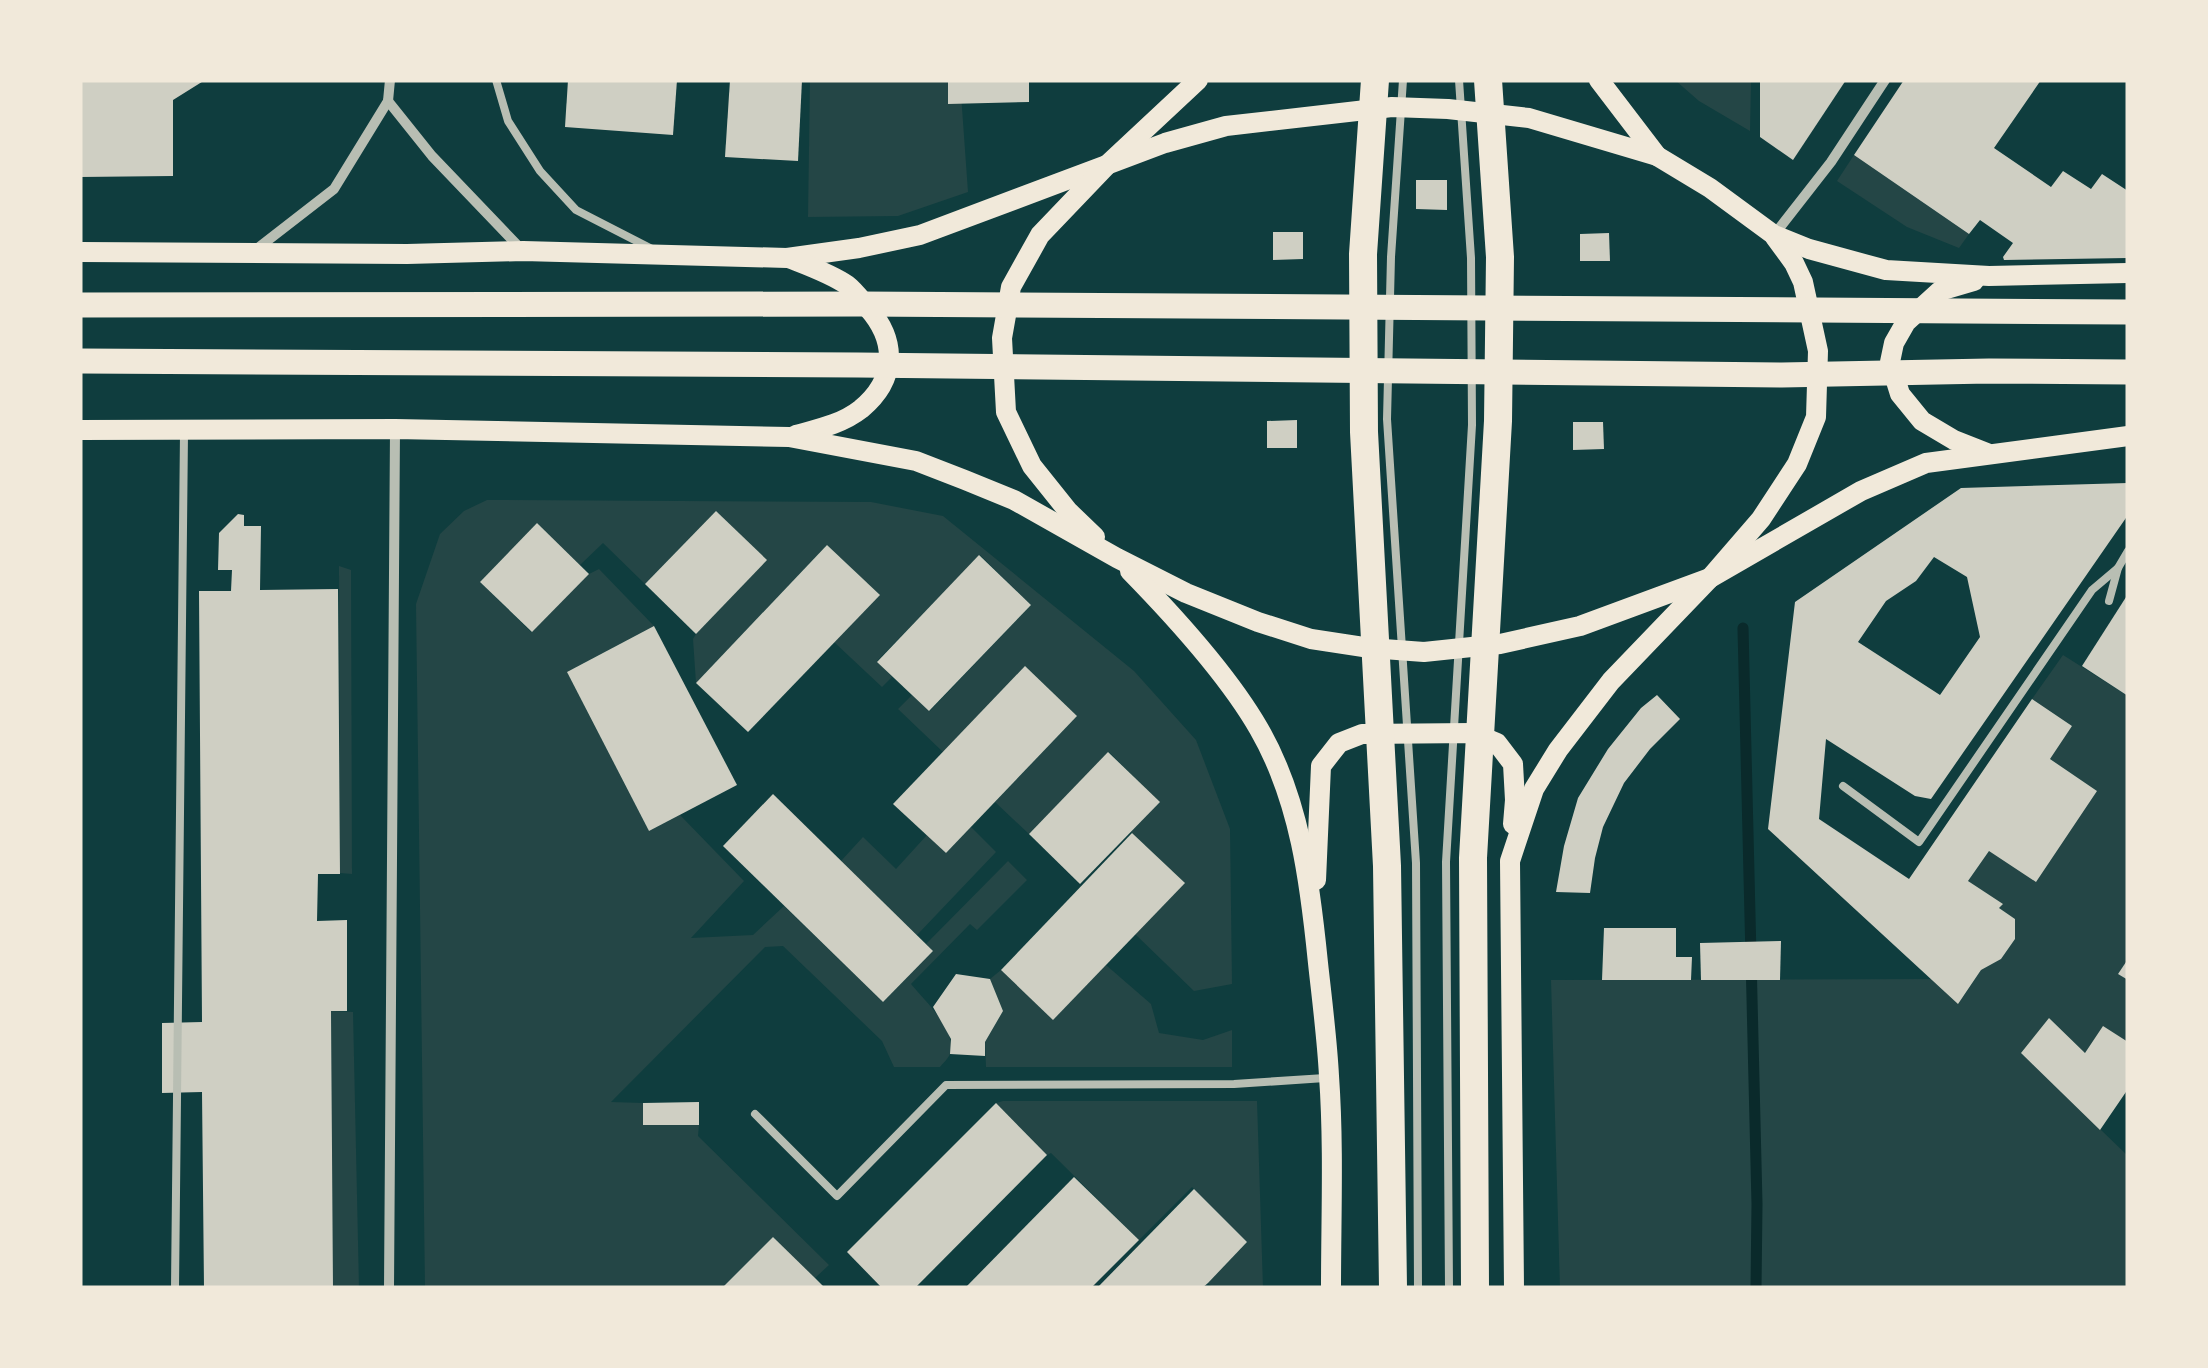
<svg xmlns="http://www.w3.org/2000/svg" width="2208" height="1368" font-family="Jost,sans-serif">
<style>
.green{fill:#244646}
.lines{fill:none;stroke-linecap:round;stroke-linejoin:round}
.stream{stroke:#0a2a2b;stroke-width:11}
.building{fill:#cfcfc3;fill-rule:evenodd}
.service{stroke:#b8beb3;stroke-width:8}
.minor{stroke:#b8beb3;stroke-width:10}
.secondary{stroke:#f1e9da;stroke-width:20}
.primary{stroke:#f1e9da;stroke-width:25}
.trunk{stroke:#f1e9da;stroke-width:28}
</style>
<rect width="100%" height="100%" fill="#0f3d3e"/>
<!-- green -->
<g class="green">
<polygon points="810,80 960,80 968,192 898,216 808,217"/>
<polygon points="1675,80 1751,80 1750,131 1699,101"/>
<polygon points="1854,155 1969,234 1959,248 1907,227 1837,181"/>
<path d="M487,500L871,502L943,516L1134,671L1196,740L1230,829L1232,984L1194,991L1135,934L1184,882L1131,832L1159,802L1109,752L1029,834L995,802L1077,716L1026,667L943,752L898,709L912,695L930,711L1031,605L980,555L877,661L892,677L882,687L834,642L879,594L827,545L696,683L693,639L696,634L766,560L716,511L645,584L603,543L580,565L537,523L480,582L531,632L589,574L599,569L654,626L567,672L649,831L680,815L744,881L691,938L753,935L784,906L883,1002L933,951L926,944L1008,861L1027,880L977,930L970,924L911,984C924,1000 958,1031 950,1054C948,1059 943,1063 940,1067H894L882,1041L783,946L765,947L611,1102L643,1103V1125H699L698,1136L829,1265L815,1278L773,1237L722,1288H425L416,604L440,534L464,511Z"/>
<polygon points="339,566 351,570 352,874 340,873"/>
<polygon points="2063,655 2128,696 2128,959 2118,974 2128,980 2128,1042 2085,1053 2049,1018 2022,1054 2128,1156 2128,1288 1560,1288 1551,980 1944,979 1963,997 1981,970 2001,959 2015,939 2015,919 1999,908 2002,905 1968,881 1989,851 2097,791 2050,759 2072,726 2032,699"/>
<polygon points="971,827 996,852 917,935 841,861 863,837 896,869 927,835 946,853"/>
<polygon points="1106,965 1151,1004 1159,1033 1203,1040 1232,1030 1232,1067 986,1067 985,1042 1003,1011 990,979 1001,970 1053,1019"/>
<polygon points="331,1011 353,1012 359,1288 333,1288"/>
<polygon points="1003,1101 1257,1101 1263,1288 1213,1288 1208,1283 1247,1242 1192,1187 1139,1240 1051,1153 1047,1155 996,1103"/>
</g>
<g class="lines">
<!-- stream -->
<polyline class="stream" points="1743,628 1757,1204 1756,1288"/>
</g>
<!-- building -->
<g class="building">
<polygon points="80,80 205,80 173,100 173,176 80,177"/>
<polygon points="568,80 677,80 673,135 565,127"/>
<polygon points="730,80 802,80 798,161 725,157"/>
<polygon points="948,80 1029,80 1029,102 948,104"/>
<polygon points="1760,80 1846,80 1793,160 1760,137"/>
<polygon points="1904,80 2041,80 1994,148 2051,187 2063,171 2091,189 2102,174 2128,191 2128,258 2004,260 2003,257 2013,243 1980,220 1969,234 1854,155"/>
<polygon points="1416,180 1447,180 1447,210 1416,209"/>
<polygon points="1273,232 1303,232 1303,259 1273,260"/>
<polygon points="1609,233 1610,261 1580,261 1580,234"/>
<polygon points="1297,420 1297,448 1267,448 1267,421"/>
<polygon points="1573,422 1603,422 1604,449 1573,450"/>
<path d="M2128,483V515L1931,799L1915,796L1826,739L1819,819L1909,879L2032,699L2072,726L2050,759L2097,791L2036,882L1989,851L1968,881L2003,904L1999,908L2015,919V939L2001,959L1981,970L1958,1004L1768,829L1795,602L1961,488ZM1934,557L1967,577L1980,637L1940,695L1858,642L1886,601L1916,581Z"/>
<polygon points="716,511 767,560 696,634 645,584"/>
<polygon points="238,514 244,515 244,526 261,526 260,590 338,589 340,874 318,874 317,921 347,920 347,1011 331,1011 333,1288 204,1288 202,1092 162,1093 162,1023 202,1022 199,591 231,591 232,570 218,570 219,533"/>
<polygon points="537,523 589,574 532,632 480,582"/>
<polygon points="827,545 880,595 748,732 696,683"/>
<polygon points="979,555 1031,605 929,711 877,662"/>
<polygon points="2128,594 2128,696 2082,666"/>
<polygon points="654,626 737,785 649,831 567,672"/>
<polygon points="1025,666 1077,716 946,853 893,804"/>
<polygon points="1657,695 1680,719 1650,749 1624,783 1603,827 1595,858 1590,893 1556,892 1564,846 1578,798 1608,749 1641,708"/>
<polygon points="1108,752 1160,802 1080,884 1029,834"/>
<polygon points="773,794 933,951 883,1002 723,846"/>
<polygon points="1132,833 1185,883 1053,1020 1001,970"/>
<polygon points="1604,928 1676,928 1676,957 1692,957 1691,980 1602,980"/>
<polygon points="1781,941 1780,980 1701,980 1700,943"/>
<polygon points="2128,959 2128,980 2118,974"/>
<polygon points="956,974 990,979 1003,1011 985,1042 985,1056 950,1054 951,1039 933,1007"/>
<polygon points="2049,1018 2085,1053 2103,1026 2128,1042 2128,1089 2100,1130 2021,1053"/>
<polygon points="699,1102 699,1125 643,1125 643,1103"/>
<polygon points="996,1103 1047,1155 915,1288 882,1288 847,1252"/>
<polygon points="1074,1177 1139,1240 1091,1288 965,1288"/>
<polygon points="1194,1189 1247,1242 1208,1283 1202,1288 1097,1288"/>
<polygon points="773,1237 815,1278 825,1288 722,1288"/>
</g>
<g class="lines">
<!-- service -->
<g class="service">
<polyline points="496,80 508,121 540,171 576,210 652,249"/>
<polyline points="1403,80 1391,257 1387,419 1416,863 1418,1288"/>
<polyline points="2109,601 2118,568 2128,551"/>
<polyline points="1843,786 1919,842 2092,590 2118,568"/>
<polyline points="755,1114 837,1196 946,1085 1234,1084 1325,1078"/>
<polyline points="175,1288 184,433"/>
<polyline points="1449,1288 1446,862 1472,425 1471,258 1459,80"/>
</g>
<!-- minor -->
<g class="minor">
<polyline points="388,101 432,156 521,249"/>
<polyline points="1774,235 1831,162 1885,80"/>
<polyline points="254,251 334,189 388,101 390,80"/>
<polyline points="389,1288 395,430"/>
</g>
<!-- secondary -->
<g class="secondary">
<polyline points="1599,80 1657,156"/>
<polyline points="80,252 407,254 523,251 787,258 859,248 920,235 1165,143 1226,126 1392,107 1448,109 1529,118 1657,156 1710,188 1774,235 1809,249 1886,270 1989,276 2128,273"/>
<path d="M791,259C809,266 831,274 847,285C855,291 862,301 868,308C898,342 896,380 861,409C842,424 818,429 796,435"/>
<polyline points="1974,281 1940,291 1906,322 1894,343 1890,362 1900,394 1922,421 1954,440 1987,453"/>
<polyline points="80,430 395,429 789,437 916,461 965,480 1014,500 1117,558 1186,593 1258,622 1311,639 1370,648 1424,652 1500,644 1580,626 1710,578 1861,491 1926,463 2128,436"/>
<polyline points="1095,537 1068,511 1032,466 1006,412 1002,338 1011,287 1040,235 1107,165 1198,80"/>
<path d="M1130,571C1174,616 1228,675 1259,729C1300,800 1310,883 1318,963C1322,1000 1327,1038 1329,1076C1334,1146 1331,1218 1331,1288"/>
<polyline points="1316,880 1321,766 1339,743 1362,734 1473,733 1497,743 1513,764 1515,800 1513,824"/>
<polyline points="1514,1288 1510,861 1534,789 1558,750 1611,681 1710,578 1761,519 1797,464 1816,417 1818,351 1803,282 1794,263 1775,237"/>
</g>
<!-- primary -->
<g class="primary">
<polyline points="80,305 860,304 2128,312"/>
<polyline points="80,361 858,365 1782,375 1989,371 2128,372"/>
</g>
<!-- trunk -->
<g class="trunk">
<polyline points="1375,80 1363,254 1364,432 1387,866 1393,1288"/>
<polyline points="1475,1288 1473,858 1498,421 1500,257 1488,80"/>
</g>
</g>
<!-- border -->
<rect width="2208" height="1368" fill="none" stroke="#f1e9da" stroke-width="165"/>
</svg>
